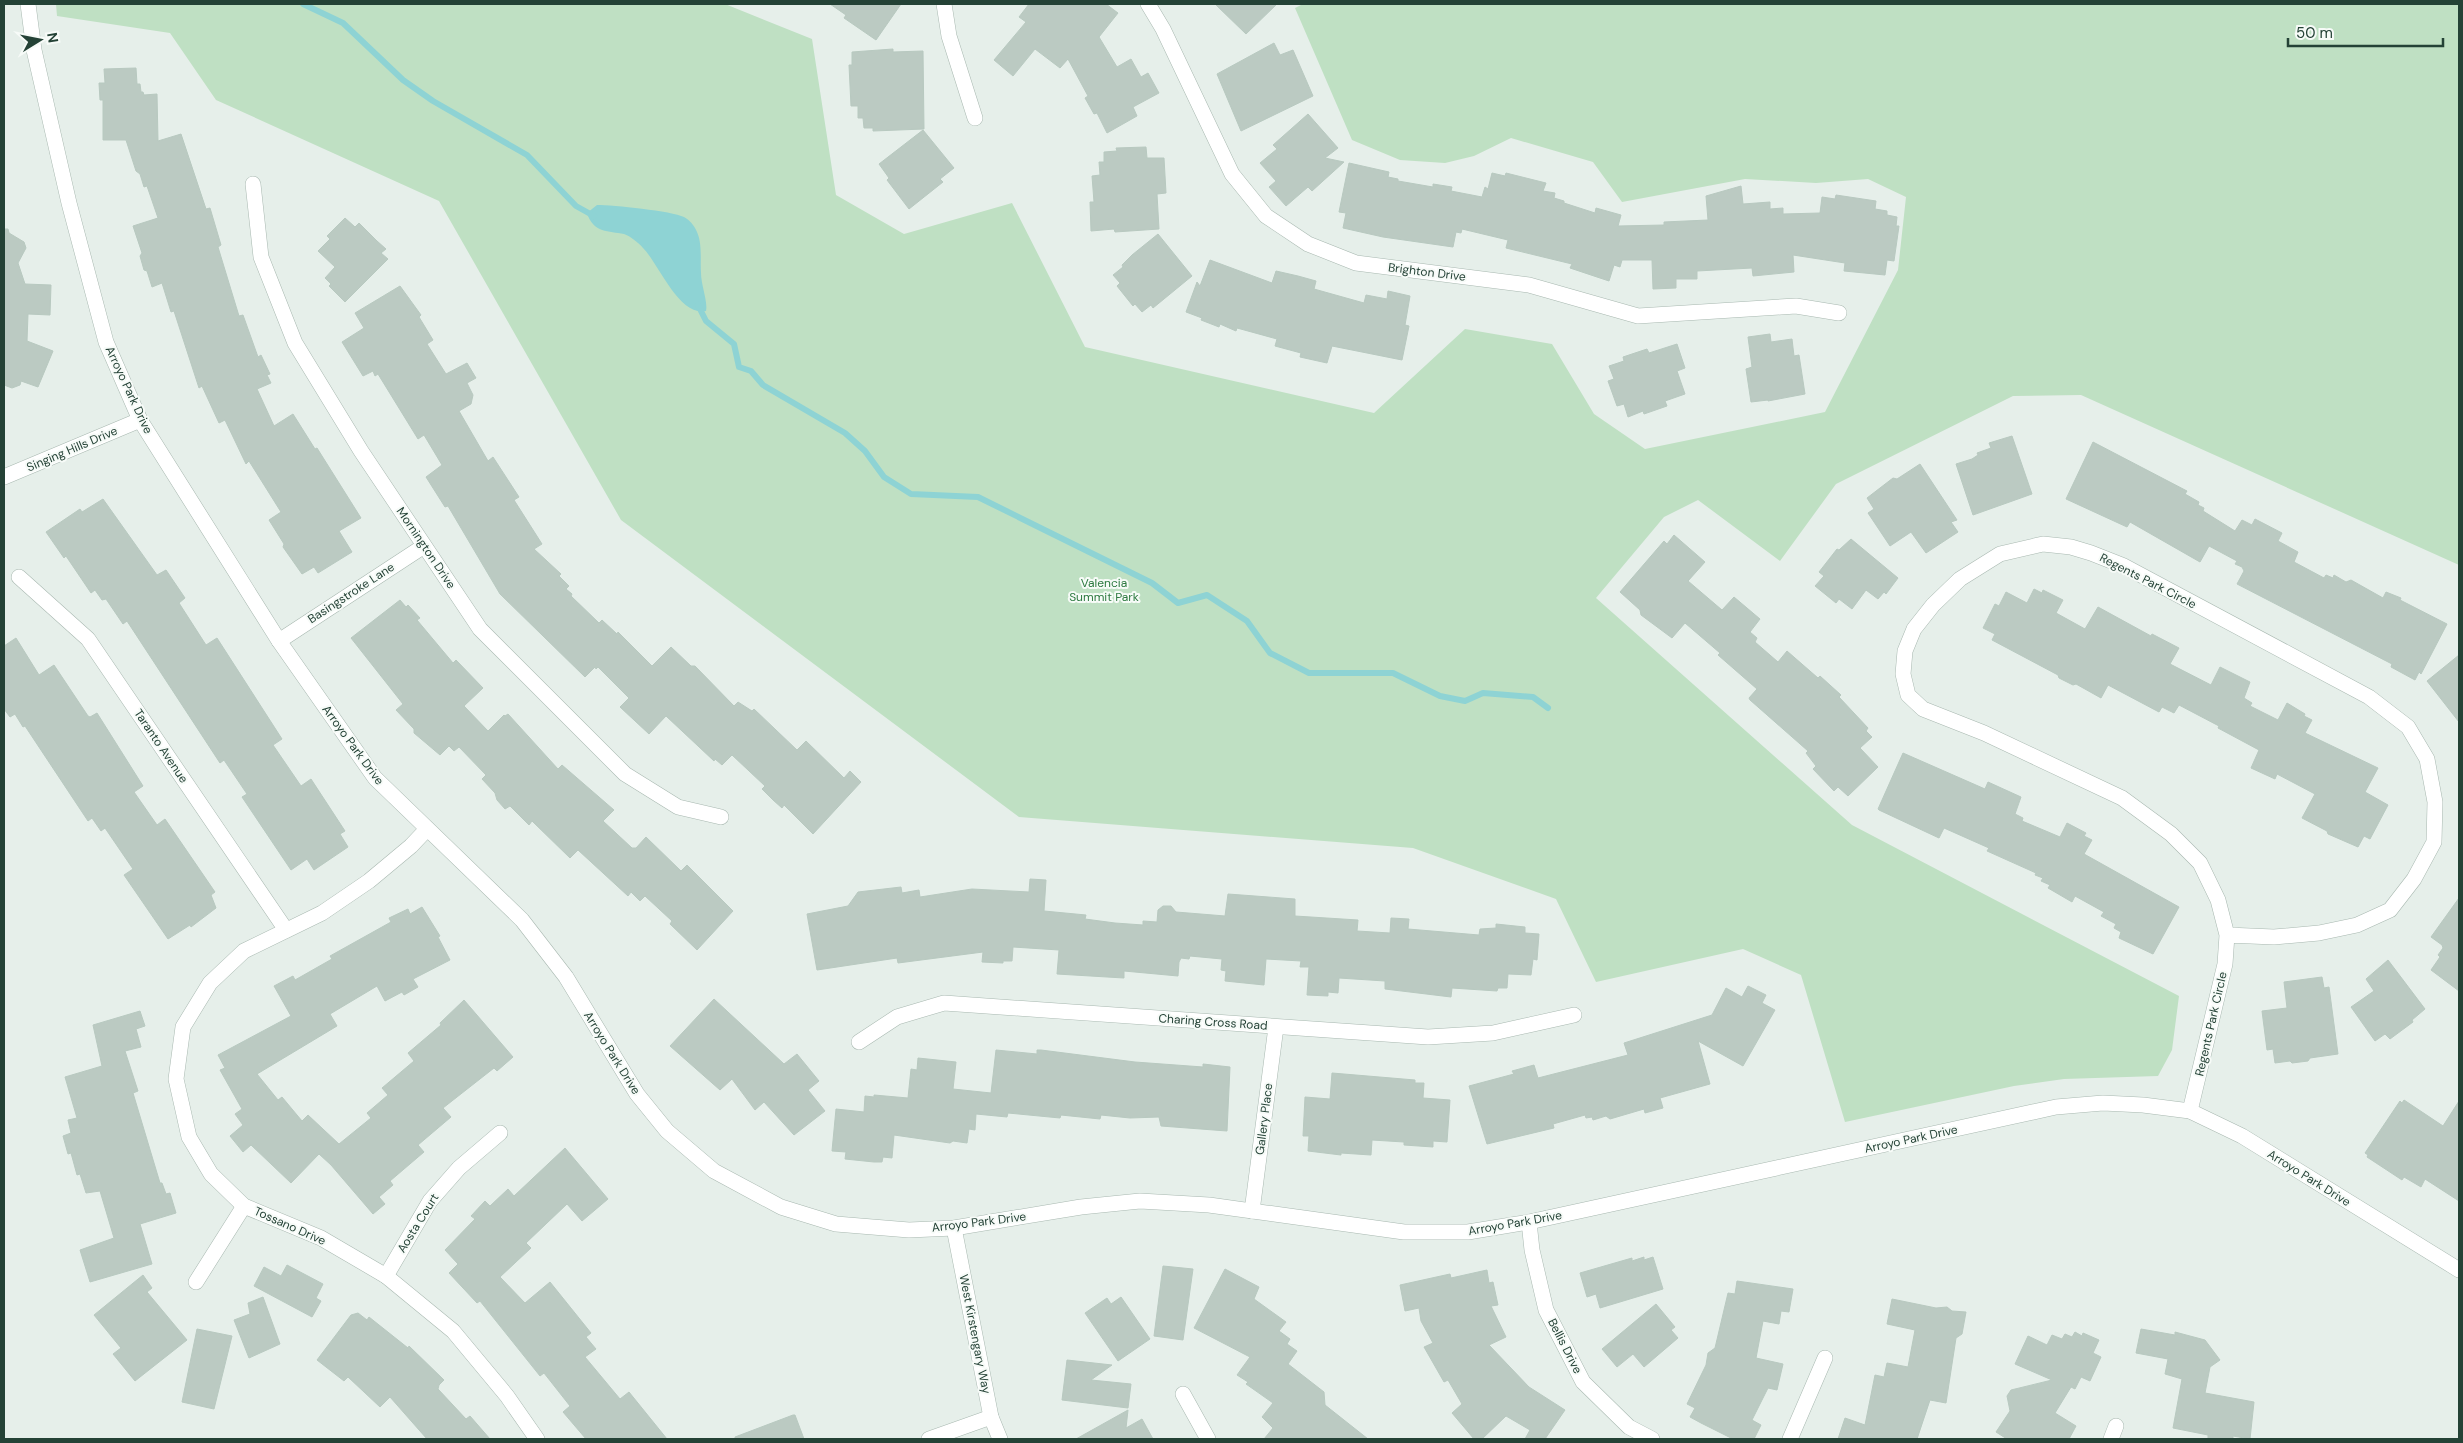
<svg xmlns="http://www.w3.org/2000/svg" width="2463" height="1443" font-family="'DM Sans',sans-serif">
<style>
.green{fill:#bfe0c3}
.water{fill:#8ed3d4}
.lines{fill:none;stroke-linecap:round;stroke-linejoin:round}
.stream{stroke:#8ed3d4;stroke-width:6}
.building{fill:#bbcac2;stroke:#b8c9c0}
.street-casing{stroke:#a8b8b0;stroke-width:16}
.street{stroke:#fff;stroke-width:15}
.labels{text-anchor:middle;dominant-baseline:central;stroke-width:4;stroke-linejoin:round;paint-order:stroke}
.street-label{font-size:12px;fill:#244236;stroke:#f7fbf8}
.park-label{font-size:12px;fill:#2d7a40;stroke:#f7fbf8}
</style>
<rect width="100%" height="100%" fill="#e6efea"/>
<!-- green -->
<polygon class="green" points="56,4 725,4 812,39 836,195 904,234 1012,203 1085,347 1374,413 1465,329 1552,344 1594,414 1645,449 1825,412 1898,270 1906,197 1868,179 1816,183 1745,179 1622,202 1593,162 1511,138 1474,156 1445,163 1400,160 1352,140 1295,8 1303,4 2459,4 2459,565 2081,395 2013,396 1836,484 1780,561 1698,500 1664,517 1596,598 1852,825 2179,996 2172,1050 2158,1076 2064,1079 2014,1086 1845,1122 1801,975 1743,949 1596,982 1556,899 1413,848 1019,817 621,520 439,201 216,100 170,33 57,16"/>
<!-- water -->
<path class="water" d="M597,205C613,205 672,211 684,217C688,219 693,224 695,228C703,241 700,259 701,273C701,285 708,301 706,311C679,317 659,264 643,248C639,243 630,236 624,234C609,231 593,233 587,213Z"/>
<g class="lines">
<!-- stream -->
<g class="stream">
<polyline points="303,4 343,23 403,80 433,101 527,155 576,206 594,216"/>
<polyline points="698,305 706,321 734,344 739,367 751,371 763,385 845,433 865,451 884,477 911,494 978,497 1152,583 1178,603 1207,595 1247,621 1270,653 1309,673 1393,673 1440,696 1465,701 1483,693 1533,697 1548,708"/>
</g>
</g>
<!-- building -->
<g class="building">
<polygon points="830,4 901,4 876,40 844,18 846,15"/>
<polygon points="1029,4 1106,4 1118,13 1099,37 1117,67 1131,59 1141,77 1148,73 1159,93 1133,107 1137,116 1107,133 1097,113 1094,114 1085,98 1088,96 1068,59 1060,68 1035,49 1013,76 994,60 1026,22 1019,17"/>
<polygon points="1215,4 1277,4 1246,34"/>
<polygon points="1274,43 1280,55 1293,50 1313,96 1241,131 1217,74"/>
<polygon points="893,49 893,52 923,51 924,129 873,131 873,128 864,128 863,118 858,118 858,106 851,106 849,65 852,65 852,52"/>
<polygon points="136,68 137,84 140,84 141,92 143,92 144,95 157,94 158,141 181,134 206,209 210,208 221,245 218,247 239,316 243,315 258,357 261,355 270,374 267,375 271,383 257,389 274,426 293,414 315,449 317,448 361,518 339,531 352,552 318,573 314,567 302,574 283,547 284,544 269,520 281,512 249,461 246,464 225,420 219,423 202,386 199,388 174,311 171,312 162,283 152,287 147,271 144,270 140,256 142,253 133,226 158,218 147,186 144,187 140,174 136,171 126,140 103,140 103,100 100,100 99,83 105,83 104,69"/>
<polygon points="1308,114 1338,148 1325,158 1344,162 1312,191 1308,187 1286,206 1269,187 1276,181 1260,163 1277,149 1273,145"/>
<polygon points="923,130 954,168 940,179 943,182 909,209 887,180 889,178 879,164"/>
<polygon points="1146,147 1147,158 1164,158 1166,193 1157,194 1159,229 1115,232 1114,229 1091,231 1090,202 1094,202 1092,176 1100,175 1099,162 1104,162 1104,152 1117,151 1116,148"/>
<polygon points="1349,163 1389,172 1388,177 1398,179 1398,181 1433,187 1433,184 1452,187 1451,191 1482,197 1485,187 1488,189 1492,173 1505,176 1506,173 1546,183 1543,191 1555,193 1554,198 1564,201 1564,203 1595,213 1596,208 1621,215 1618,226 1664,225 1664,222 1708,220 1706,196 1741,186 1743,204 1770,202 1770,209 1783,208 1783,214 1820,213 1822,197 1835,199 1836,195 1876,201 1875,209 1887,211 1887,215 1897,217 1896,226 1899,226 1894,261 1887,260 1885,275 1844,271 1845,263 1793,255 1794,272 1753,276 1752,268 1697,271 1697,279 1676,279 1676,288 1653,289 1652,260 1622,260 1620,267 1614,265 1609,281 1570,268 1572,264 1506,248 1508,240 1462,229 1461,233 1456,232 1453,247 1383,237 1343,228 1346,213 1339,212"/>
<polygon points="345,218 355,227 359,223 377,241 386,249 381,253 388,259 345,302 329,286 331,284 325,278 335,267 318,251 330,239 327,236"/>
<polygon points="4,229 8,229 9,233 24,242 26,248 18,263 25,284 51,285 50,315 28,314 27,341 53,351 38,387 21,381 20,385 12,388 4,385"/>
<polygon points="1158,234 1192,276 1153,308 1151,305 1142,312 1135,304 1133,306 1117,286 1120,283 1113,275 1123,267 1122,265 1132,255"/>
<polygon points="1210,260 1272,283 1276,271 1298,276 1316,281 1314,289 1364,303 1366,295 1387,299 1388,291 1410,296 1405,325 1409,326 1402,360 1332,346 1327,363 1300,357 1301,353 1275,346 1277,339 1237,328 1236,331 1220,324 1219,327 1201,320 1202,318 1186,312 1197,282 1200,286"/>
<polygon points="400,286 421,315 419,317 433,340 427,344 446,374 467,363 476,378 467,383 473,395 471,404 459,411 488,461 493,457 519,497 514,500 542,544 534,549 561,574 559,576 569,586 566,589 572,594 571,596 599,623 602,620 617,634 618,632 652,666 671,647 691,666 695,666 734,706 738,702 752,711 754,709 797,750 806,741 844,778 850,771 861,782 813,834 784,805 782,808 773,800 762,789 765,786 732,755 722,765 715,759 714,761 666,716 649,734 620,707 629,698 598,667 596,669 595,667 585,677 500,594 448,506 445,507 426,477 442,465 424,435 418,439 378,374 375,376 373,371 363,376 342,342 364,328 355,313"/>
<polygon points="1770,334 1771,342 1792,339 1794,356 1799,355 1805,394 1768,401 1768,400 1751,402 1746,369 1752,367 1748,337"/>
<polygon points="1677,344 1685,368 1677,371 1685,394 1665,401 1667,406 1644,414 1643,411 1628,417 1624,404 1617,406 1608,381 1614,379 1609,366 1624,361 1623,357 1647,349 1649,353"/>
<polygon points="2012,436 2032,494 1973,515 1956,464 1972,459 1978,455 1977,453 1991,448 1989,443"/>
<polygon points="2093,442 2187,491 2185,494 2199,502 2198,505 2204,508 2203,511 2235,531 2242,520 2252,525 2255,519 2282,533 2278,541 2298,552 2294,562 2324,578 2326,575 2333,578 2334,575 2346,582 2351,580 2383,598 2386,592 2401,598 2400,600 2447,624 2421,674 2419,672 2415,680 2391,667 2392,664 2237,584 2244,571 2242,567 2235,564 2237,561 2209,546 2200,562 2130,522 2127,527 2066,499"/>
<polygon points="1920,464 1957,520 1951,522 1958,532 1926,553 1911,532 1890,546 1868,513 1874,509 1867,498 1893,478 1897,479"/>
<polygon points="103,499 157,575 166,570 185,598 179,603 206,645 217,638 282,739 273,745 301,786 311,779 345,831 340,834 348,847 314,870 307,859 291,870 242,797 247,794 224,760 220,763 127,621 123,624 106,599 102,600 95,590 91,593 66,556 64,558 46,532 80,509 82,512"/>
<polygon points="1674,535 1705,562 1688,581 1722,610 1734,597 1760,619 1750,632 1757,638 1755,642 1778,662 1787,651 1818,678 1820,676 1841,695 1839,697 1868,728 1866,731 1872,737 1860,748 1878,767 1848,796 1838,787 1834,791 1813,769 1816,766 1806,753 1808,751 1750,700 1749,698 1757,689 1718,655 1720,653 1685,623 1672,638 1641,615 1640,610 1620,592 1664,541 1667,544"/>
<polygon points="1851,539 1898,578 1886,594 1884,592 1878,599 1866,590 1852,609 1839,599 1836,603 1815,586 1824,576 1819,572 1837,549 1839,550"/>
<polygon points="2034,589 2042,593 2043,590 2063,600 2056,613 2085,629 2098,607 2151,636 2152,634 2179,648 2170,664 2211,685 2220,667 2250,682 2244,698 2252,703 2250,706 2278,720 2287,703 2305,714 2304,716 2312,720 2305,733 2378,768 2365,792 2388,805 2370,839 2364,836 2358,847 2328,834 2327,831 2302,818 2315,794 2277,774 2275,779 2251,768 2259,750 2218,728 2219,726 2179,705 2174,713 2162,707 2159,712 2108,685 2101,698 2076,684 2073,685 2059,678 2058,675 1992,640 1995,634 1983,628 1995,604 1999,606 2006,592 2027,603"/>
<polygon points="400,600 406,607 408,605 420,618 417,620 453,663 456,660 483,688 464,706 488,731 504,715 505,716 508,714 558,769 562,765 614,810 603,821 632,848 636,848 646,837 681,871 687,865 733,911 697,950 670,924 672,921 645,896 640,901 631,892 628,896 578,850 570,858 532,821 529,825 510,806 505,809 497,800 495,793 482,779 486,775 459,747 454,751 449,746 440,755 414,733 414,729 396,710 403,704 351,638"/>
<polygon points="16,638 39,675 54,665 88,716 90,717 97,713 143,786 134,792 157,825 165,819 215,892 211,895 216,908 191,927 190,925 168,939 124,875 133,869 105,828 101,831 92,818 88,821 25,726 23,727 15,714 10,717 4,709 4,646"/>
<polygon points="2459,655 2459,722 2427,681"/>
<polygon points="1903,753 1985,789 1988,782 2021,797 2015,814 2023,818 2022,821 2060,837 2067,823 2086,833 2084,836 2092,840 2084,854 2179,907 2153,954 2119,938 2121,932 2114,928 2116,924 2101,916 2104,912 2075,896 2072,902 2048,888 2050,885 2041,881 2043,878 2035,875 2036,873 1987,851 1989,848 1944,828 1939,838 1879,810 1878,809"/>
<polygon points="1030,879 1046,880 1044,911 1086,915 1085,919 1115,923 1143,925 1143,921 1157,922 1158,910 1163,906 1171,906 1176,912 1225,916 1228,894 1295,899 1295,916 1358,920 1357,931 1390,933 1391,918 1409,919 1408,929 1479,935 1480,929 1496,928 1496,924 1525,927 1525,933 1539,934 1537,960 1533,959 1531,975 1508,974 1507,988 1498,988 1497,991 1452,988 1451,997 1385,989 1385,981 1339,978 1338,993 1328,992 1328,996 1307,995 1309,967 1300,967 1301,961 1266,959 1264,985 1225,981 1226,971 1221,970 1222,959 1190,956 1189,959 1181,958 1179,962 1178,976 1124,971 1124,978 1057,974 1059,950 1013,947 1012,961 1003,961 1003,963 982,962 983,952 898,963 897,958 817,970 807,914 848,906 858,892 901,887 902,893 919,890 920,897 972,889 1029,892"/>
<polygon points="2459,898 2459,991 2431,970 2440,957 2438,955 2443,948 2442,945 2431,937"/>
<polygon points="422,907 440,936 438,937 450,960 413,979 418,987 404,995 402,992 385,1001 377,986 330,1014 337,1026 257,1074 278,1100 282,1097 302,1121 308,1115 339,1144 371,1118 367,1113 388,1095 382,1088 414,1061 408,1053 441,1025 440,1023 464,1000 513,1057 497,1071 494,1068 443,1108 451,1117 418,1145 424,1152 390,1181 393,1185 379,1197 385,1204 373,1214 331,1165 319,1154 291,1183 251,1145 243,1152 230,1136 243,1125 235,1114 242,1109 220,1070 225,1068 218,1055 291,1016 274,986 293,976 295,980 332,959 330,956 391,922 389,918 408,909 410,914"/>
<polygon points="2388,960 2425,1009 2412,1020 2413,1022 2390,1039 2385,1034 2375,1041 2351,1007 2374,991 2366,979"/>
<polygon points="2322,977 2324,988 2329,987 2338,1054 2310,1058 2308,1061 2292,1063 2290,1061 2275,1063 2273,1049 2267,1050 2262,1011 2287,1008 2284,982"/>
<polygon points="1748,986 1766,995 1762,1003 1775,1010 1743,1066 1698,1041 1710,1084 1660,1098 1663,1108 1645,1113 1644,1109 1610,1119 1606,1116 1593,1120 1592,1117 1586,1118 1585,1115 1553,1124 1554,1128 1487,1144 1469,1086 1514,1074 1512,1071 1534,1065 1538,1078 1628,1055 1624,1043 1712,1015 1726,988 1742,997"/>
<polygon points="714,999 784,1064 797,1054 819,1081 808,1090 825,1111 794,1135 764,1102 755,1110 732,1079 720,1090 670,1046"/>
<polygon points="140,1011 145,1026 136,1029 141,1047 125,1051 138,1091 133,1093 160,1183 162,1183 166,1194 170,1193 176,1213 140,1224 152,1264 90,1282 80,1250 114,1238 100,1191 86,1193 80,1174 77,1175 71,1153 68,1154 63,1136 71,1133 68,1120 77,1118 65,1077 102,1066 93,1025"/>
<polygon points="996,1050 1037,1054 1037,1050 1041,1050 1135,1062 1203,1067 1203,1064 1230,1067 1227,1131 1161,1126 1159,1117 1130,1118 1101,1115 1100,1119 1061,1115 1060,1118 1008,1113 1007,1117 976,1114 975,1130 969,1129 967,1143 953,1141 950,1143 894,1135 892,1158 883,1157 882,1162 874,1162 845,1159 846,1152 832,1151 836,1109 864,1112 865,1096 874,1097 874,1095 908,1098 911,1069 917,1070 918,1058 956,1062 953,1089 991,1093"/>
<polygon points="1332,1073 1415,1080 1415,1083 1424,1083 1423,1098 1450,1100 1447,1142 1433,1141 1433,1147 1404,1145 1404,1142 1372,1140 1371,1155 1341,1153 1341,1155 1308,1151 1309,1136 1303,1136 1305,1097 1330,1099"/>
<polygon points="2404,1100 2443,1126 2459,1101 2459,1201 2425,1179 2421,1187 2404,1177 2402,1180 2367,1157 2368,1155 2365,1153 2400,1101 2402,1103"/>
<polygon points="565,1148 608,1199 582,1221 567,1204 526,1243 531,1248 500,1277 525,1303 550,1282 591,1333 586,1337 596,1349 585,1357 620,1399 629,1392 667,1439 586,1439 563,1412 570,1406 544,1373 540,1376 480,1301 477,1303 449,1273 458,1264 445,1250 475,1219 471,1216 485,1201 490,1206 508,1189 514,1196"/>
<polygon points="1644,1257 1644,1260 1653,1257 1663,1289 1600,1308 1596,1294 1587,1297 1580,1273 1632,1258 1632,1261"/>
<polygon points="287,1265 323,1284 316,1298 321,1301 312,1317 254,1286 264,1267 281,1276"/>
<polygon points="1163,1266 1193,1269 1183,1340 1154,1336"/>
<polygon points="1225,1269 1259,1287 1254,1299 1286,1322 1279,1331 1290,1339 1287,1344 1297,1351 1288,1364 1324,1392 1325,1405 1368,1439 1264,1439 1273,1428 1262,1417 1273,1403 1246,1384 1248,1382 1237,1375 1250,1357 1194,1328"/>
<polygon points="1487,1270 1489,1283 1493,1282 1498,1305 1491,1306 1506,1337 1489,1345 1529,1387 1565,1410 1545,1439 1525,1439 1530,1430 1506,1416 1482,1439 1474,1439 1452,1413 1462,1404 1448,1380 1444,1382 1424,1347 1433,1343 1421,1321 1419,1308 1405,1311 1400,1285 1450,1274 1451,1278"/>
<polygon points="143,1275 152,1288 147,1292 187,1340 135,1381 113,1354 121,1348 94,1315"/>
<polygon points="1737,1281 1793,1289 1789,1312 1781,1311 1779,1324 1763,1321 1756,1358 1783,1364 1777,1390 1768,1388 1752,1420 1761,1425 1754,1439 1733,1439 1701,1423 1690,1417 1695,1408 1687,1404 1706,1365 1708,1353 1715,1348 1728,1293 1735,1294"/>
<polygon points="263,1297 280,1344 249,1358 234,1320 250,1314 248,1303"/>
<polygon points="1121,1297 1150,1339 1118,1361 1085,1313 1107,1298 1111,1304"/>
<polygon points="1892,1299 1936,1308 1947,1307 1952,1311 1966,1312 1962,1334 1956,1338 1946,1403 1930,1400 1917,1439 1838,1439 1845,1418 1865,1425 1875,1375 1884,1377 1887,1363 1908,1367 1915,1330 1887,1324"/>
<polygon points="1656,1304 1675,1327 1671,1330 1678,1338 1644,1367 1633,1354 1617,1367 1602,1349"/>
<polygon points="358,1313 367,1320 369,1317 408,1348 409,1346 444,1380 439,1385 438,1389 466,1419 470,1416 490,1439 427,1439 390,1397 380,1407 348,1377 344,1381 317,1360 351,1315"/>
<polygon points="197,1329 232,1336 214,1409 182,1402"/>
<polygon points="2141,1329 2175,1335 2175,1332 2205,1340 2220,1360 2210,1367 2205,1393 2254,1402 2250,1439 2233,1436 2233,1439 2208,1439 2208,1435 2173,1428 2182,1379 2165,1374 2168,1359 2136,1353"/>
<polygon points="2075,1332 2082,1336 2083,1333 2099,1340 2093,1353 2101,1357 2090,1381 2081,1377 2075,1389 2071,1387 2055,1413 2076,1426 2069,1439 2007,1439 1996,1432 2010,1411 2007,1396 2011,1390 2052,1380 2015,1364 2028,1336 2047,1345 2052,1335 2062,1339 2065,1334 2072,1337"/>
<polygon points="1067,1360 1112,1365 1091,1380 1131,1384 1128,1408 1062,1400"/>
<polygon points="1128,1410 1126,1428 1142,1419 1153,1439 1076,1439"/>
<polygon points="793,1415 795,1415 804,1439 735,1439 735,1437"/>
</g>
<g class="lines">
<!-- street casing -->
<g class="street-casing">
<g id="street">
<polyline points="28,4 34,50 69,203 106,342 140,420 279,641 375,778 522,920 566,977 637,1094 667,1131 714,1171 781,1207 836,1224 909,1230 954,1228 1081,1207 1140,1201 1209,1205 1404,1232 1468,1232 1529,1222 2056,1107 2103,1103 2143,1105 2190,1111 2242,1136 2459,1270"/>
<polyline points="944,4 949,36 975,118"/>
<polyline points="1148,4 1163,29 1232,174 1266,216 1308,244 1356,263 1529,285 1638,316 1796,306 1839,313"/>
<polyline points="253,184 261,257 295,343 361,451 480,629 625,774 678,807 721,817"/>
<polyline points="4,477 140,420"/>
<polyline points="19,577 88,639 286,930"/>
<polyline points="279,641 424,546"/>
<polyline points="427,829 411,846 369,881 322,913 244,951 210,983 183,1027 176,1079 189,1137 211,1174 244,1206 321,1238 386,1276 453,1331 507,1396 537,1439"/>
<polyline points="859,1042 897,1017 944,1003 1428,1037 1493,1033 1574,1015"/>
<polyline points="2190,1111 2225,964 2227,935 2218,900 2200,863 2171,834 2122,798 1984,733 1923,709 1908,695 1903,674 1905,651 1914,629 1933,605 1960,579 2000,554 2043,544 2071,547 2091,553 2124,566 2369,697 2408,727 2427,759 2435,802 2434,842 2414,879 2390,910 2357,925 2319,933 2274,937 2227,935"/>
<polyline points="1252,1211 1276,1027"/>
<polyline points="1529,1222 1532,1250 1546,1310 1583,1382 1629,1427 1652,1439"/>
<polyline points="954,1228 991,1417 1000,1439"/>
<polyline points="386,1276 430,1201 459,1168 500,1133"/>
<polyline points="196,1282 244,1206"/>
<polyline points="1183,1394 1208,1439"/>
<polyline points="929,1439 991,1417"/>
<polyline points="1790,1439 1825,1358"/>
<polyline points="2111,1439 2116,1426"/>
</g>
</g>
<!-- street -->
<use href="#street" class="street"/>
</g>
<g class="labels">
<!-- street labels -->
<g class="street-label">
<text transform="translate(1427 272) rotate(7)">Brighton Drive</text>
<text transform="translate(129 390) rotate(65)">Arroyo Park Drive</text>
<text transform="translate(72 449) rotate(-23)">Singing Hills Drive</text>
<text transform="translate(426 548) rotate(56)">Mornington Drive</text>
<text transform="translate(2148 581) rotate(27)">Regents Park Circle</text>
<text transform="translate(351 593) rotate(-33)">Basingstroke Lane</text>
<text transform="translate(353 745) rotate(54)">Arroyo Park Drive</text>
<text transform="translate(161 746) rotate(56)">Taranto Avenue</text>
<text transform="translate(1213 1022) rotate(4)">Charing Cross Road</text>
<text transform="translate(2211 1024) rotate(-77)">Regents Park Circle</text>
<text transform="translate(612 1053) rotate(58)">Arroyo Park Drive</text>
<text transform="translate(1264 1119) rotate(-83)">Gallery Place</text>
<text transform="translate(1911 1139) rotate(-12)">Arroyo Park Drive</text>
<text transform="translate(2309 1178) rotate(32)">Arroyo Park Drive</text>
<text transform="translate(979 1222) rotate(-7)">Arroyo Park Drive</text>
<text transform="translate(418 1223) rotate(-58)">Aosta Court</text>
<text transform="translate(1515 1223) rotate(-10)">Arroyo Park Drive</text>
<text transform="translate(290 1226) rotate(24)">Tossano Drive</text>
<text transform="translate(975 1334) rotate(79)">West Kirstengary Way</text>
<text transform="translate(1565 1346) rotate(63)">Bellis Drive</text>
</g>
<!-- park labels -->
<g class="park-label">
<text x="1104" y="583">Valencia<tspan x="1104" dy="14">Summit Park</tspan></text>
</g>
</g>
<!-- border -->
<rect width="2463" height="1443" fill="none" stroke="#244236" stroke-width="10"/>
<!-- north arrow -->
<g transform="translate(40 40) rotate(80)" stroke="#f7fbf8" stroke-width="4" paint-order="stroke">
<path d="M0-4L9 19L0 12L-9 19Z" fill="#244236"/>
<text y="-8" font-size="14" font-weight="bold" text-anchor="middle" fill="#244236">N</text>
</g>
<!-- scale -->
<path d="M2288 38v8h155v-8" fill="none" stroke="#244236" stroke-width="2.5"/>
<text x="2296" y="38" font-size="15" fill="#244236" stroke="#f7fbf8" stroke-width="4" paint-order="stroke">50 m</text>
</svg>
